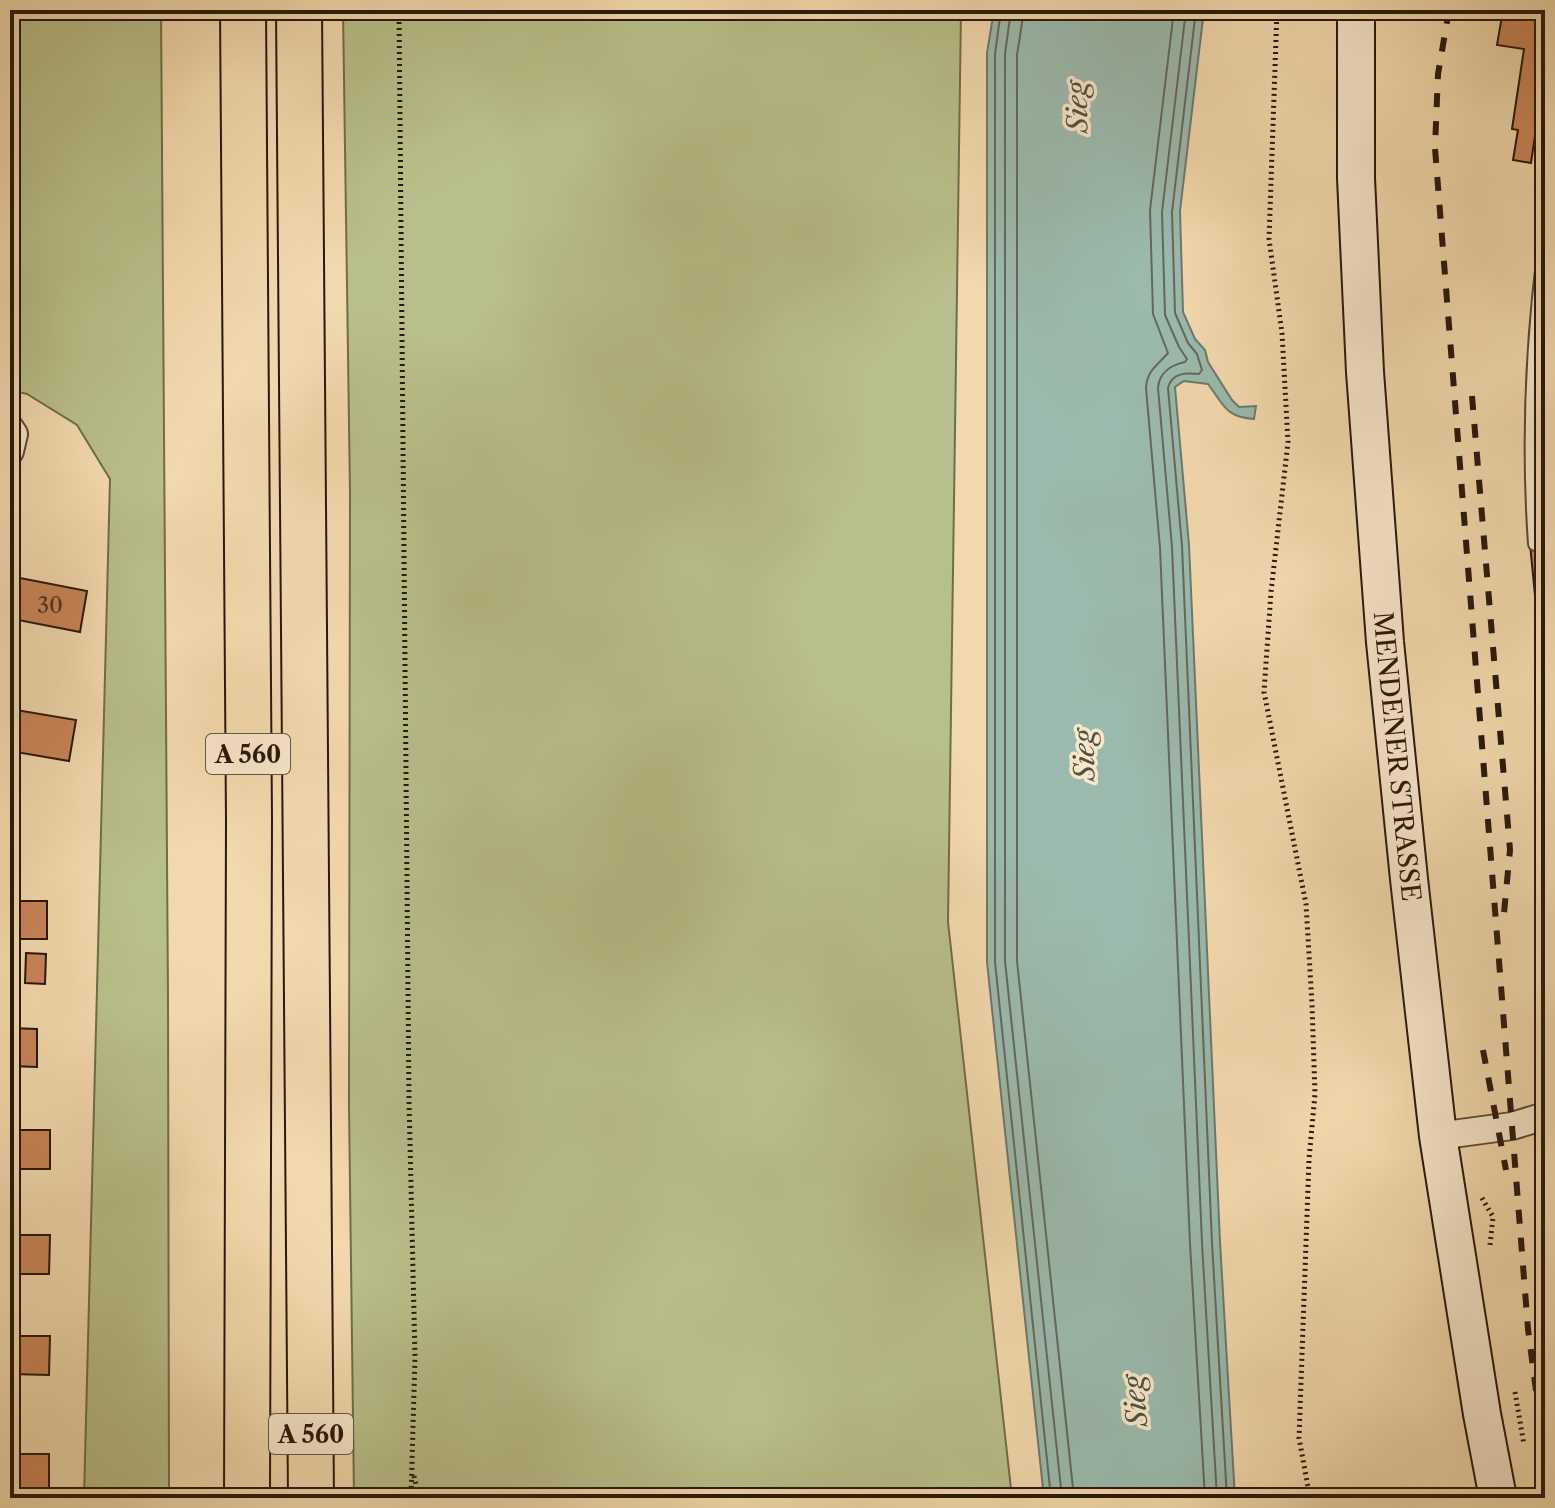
<svg xmlns="http://www.w3.org/2000/svg" width="1555" height="1508" font-family="'Libre Caslon Text',serif">
<style>
.green{fill:#b9bf8a;stroke:#716c4a;stroke-width:2}
.water{fill:#9bbaad;stroke:#6d796c;stroke-width:2}
.lines{fill:none;stroke-linecap:round;stroke-linejoin:round}
.shore{stroke:#62695c;stroke-width:2}
.building{fill:#c98559;stroke:#29180b;stroke-width:2}
.lane-casing{stroke:#5b4834;stroke-width:16}
.street-casing{stroke:#5b4834;stroke-width:30}
.secondary-casing{stroke:#29180b;stroke-width:40}
.highway-casing{stroke:#29180b;stroke-width:48}
.path{stroke:#29180b;stroke-width:5;stroke-dasharray:2 4;stroke-linecap:butt}
.lane{stroke:#f7e6ca;stroke-width:12}
.street{stroke:#f7e6ca;stroke-width:26}
.secondary{stroke:#f7e6ca;stroke-width:36}
.highway{stroke:#f2d9ad;stroke-width:44}
.rail{stroke:#29180b;stroke-width:6;stroke-dasharray:14 14;stroke-linecap:butt}
.labels{text-anchor:middle;dominant-baseline:central;stroke-width:7;stroke-linejoin:round;paint-order:stroke}
.number-label{font-size:22px;fill:#51331e}
.shield{fill:#f7e6ca;stroke:#675644;stroke-width:2}
.shield-label{font-size:24px;font-weight:bold;fill:#29180b}
.street-label{font-size:26px;fill:#29180b;stroke:#f7e6ca}
.water-label{font-size:28px;font-style:italic;fill:#515144;stroke:#f7e6ca}
</style>
<rect width="100%" height="100%" fill="#f2d9ad"/>
<filter id="stains"><feTurbulence type="fractalNoise" baseFrequency=".0025" numOctaves="4"/><feColorMatrix values="0 0 0 0 .2 0 0 0 0 .09 0 0 0 0 .02 0 0 0 .5 -.17"/></filter>
<radialGradient id="worn" r=".72"><stop offset=".6" stop-color="#630" stop-opacity="0"/><stop offset="1" stop-color="#630" stop-opacity=".3"/></radialGradient>
<!-- green -->
<g class="green">
<polygon points="10,10 161,10 168,998 169,1498 84,1498 110,479 77,425 27,394 10,390"/>
<polygon points="343,10 961,10 948,922 1012,1498 354,1498 349,1106 350,492"/>
</g>
<!-- water -->
<path class="water" d="M994,10H1204L1180,211L1183,312L1195,339L1205,350L1208,362L1232,400L1239,407L1256,406L1254,419C1225,417 1224,405 1208,384L1184,381L1175,387L1189,545L1220,1242L1235,1498H1044L987,962V53Z"/>
<g class="lines">
<!-- shore -->
<g class="shore">
<polyline points="1001,10 995,54 995,962 1051,1498"/>
<polyline points="1011,10 1005,54 1005,961 1062,1498"/>
<polyline points="1024,10 1017,55 1017,961 1074,1498"/>
<path d="M1174,10L1150,210L1153,314L1168,353C1158,365 1147,370 1146,388L1160,548L1190,1244L1205,1498"/>
<path d="M1186,10L1162,212L1165,315L1179,347L1187,359L1185,362C1171,365 1159,373 1158,388L1172,547L1202,1243L1217,1498"/>
<path d="M1196,10L1172,212L1175,313L1188,343L1197,354L1202,370L1199,374C1186,373 1172,372 1168,388L1182,546L1212,1243L1227,1498"/>
</g>
</g>
<!-- building -->
<g class="building">
<polygon points="1503,10 1545,10 1545,123 1537,122 1531,163 1513,160 1518,130 1512,129 1524,49 1497,45"/>
<polygon points="1545,543 1545,606 1536,606 1530,544"/>
<polygon points="20,578 87,591 80,632 13,619"/>
<polygon points="10,709 76,720 69,761 10,751"/>
<rect x="10" y="901" width="37" height="38"/>
<polygon points="26,953 46,954 45,984 25,983"/>
<polygon points="10,1028 37,1029 37,1067 10,1066"/>
<rect x="10" y="1130" width="40" height="39"/>
<polygon points="10,1235 50,1235 49,1274 10,1274"/>
<polygon points="10,1336 50,1336 49,1375 10,1374"/>
<rect x="10" y="1454" width="39" height="38"/>
</g>
<g class="lines">
<!-- lane casing -->
<g class="lane-casing">
<path id="lane" d="M1535,544C1528,444 1532,345 1545,245"/>
</g>
<!-- street casing -->
<g class="street-casing">
<g id="street">
<polyline points="10,428 14,434 10,451"/>
<polyline points="1438,1136 1512,1126 1545,1116"/>
</g>
</g>
<!-- secondary casing -->
<g class="secondary-casing">
<g id="secondary">
<path id="s1" d="M1356,10V178L1365,372L1385,642L1409,879L1438,1136L1482,1414L1498,1498"/>
</g>
</g>
<!-- highway casing -->
<g class="highway-casing">
<g id="highway">
<polyline points="243,10 249,820 247,1498"/>
<polyline points="299,10 311,1498"/>
</g>
</g>
<!-- path -->
<g class="path">
<polyline points="399,10 409,1100 415,1356 411,1498"/>
<polyline points="1277,10 1269,239 1282,333 1288,442 1271,592 1264,692 1306,904 1312,1004 1315,1094 1309,1159 1299,1438 1310,1498"/>
<polyline points="1482,1198 1493,1217 1490,1245"/>
<polyline points="1515,1392 1524,1445"/>
<polyline points="414,1476 419,1498"/>
</g>
<!-- lane -->
<use href="#lane" class="lane"/>
<!-- street -->
<use href="#street" class="street"/>
<!-- secondary -->
<use href="#secondary" class="secondary"/>
<!-- highway -->
<use href="#highway" class="highway"/>
<!-- rail -->
<g class="rail">
<polyline points="1449,10 1438,74 1435,148 1528,1329 1545,1460"/>
<polyline points="1472,396 1510,850 1504,913"/>
<polyline points="1483,1050 1506,1170"/>
<polyline points="1543,1381 1545,1328"/>
</g>
</g>
<g class="labels">
<!-- number labels -->
<g class="number-label">
<text x="50" y="605">30</text>
</g>
<!-- shield labels -->
<g class="shield">
<rect x="206" y="734" width="84" height="40" rx="6"/>
<rect x="269" y="1414" width="84" height="40" rx="6"/>
</g>
<g class="shield-label">
<text x="248" y="754">A 560</text>
<text x="311" y="1434">A 560</text>
</g>
<!-- street labels -->
<g class="street-label">
<text stroke="none"><textPath href="#s1" startOffset="748">MENDENER STRASSE</textPath></text>
</g>
<!-- water labels -->
<g class="water-label">
<text transform="translate(1077 107) rotate(-91)">Sieg</text>
<text transform="translate(1084 755) rotate(-91)">Sieg</text>
<text transform="translate(1135 1401) rotate(-96)">Sieg</text>
</g>
</g>
<!-- margin -->
<rect width="1555" height="1508" fill="none" stroke="#f2d9ad" stroke-width="40"/>
<rect x="12" y="12" width="1531" height="1484" fill="none" stroke="#29180b" stroke-width="4"/>
<rect x="20" y="20" width="1515" height="1468" fill="none" stroke="#29180b" stroke-width="2"/>
<rect width="100%" height="100%" filter="url(#stains)"/>
<rect width="100%" height="100%" fill="url(#worn)"/>
</svg>
